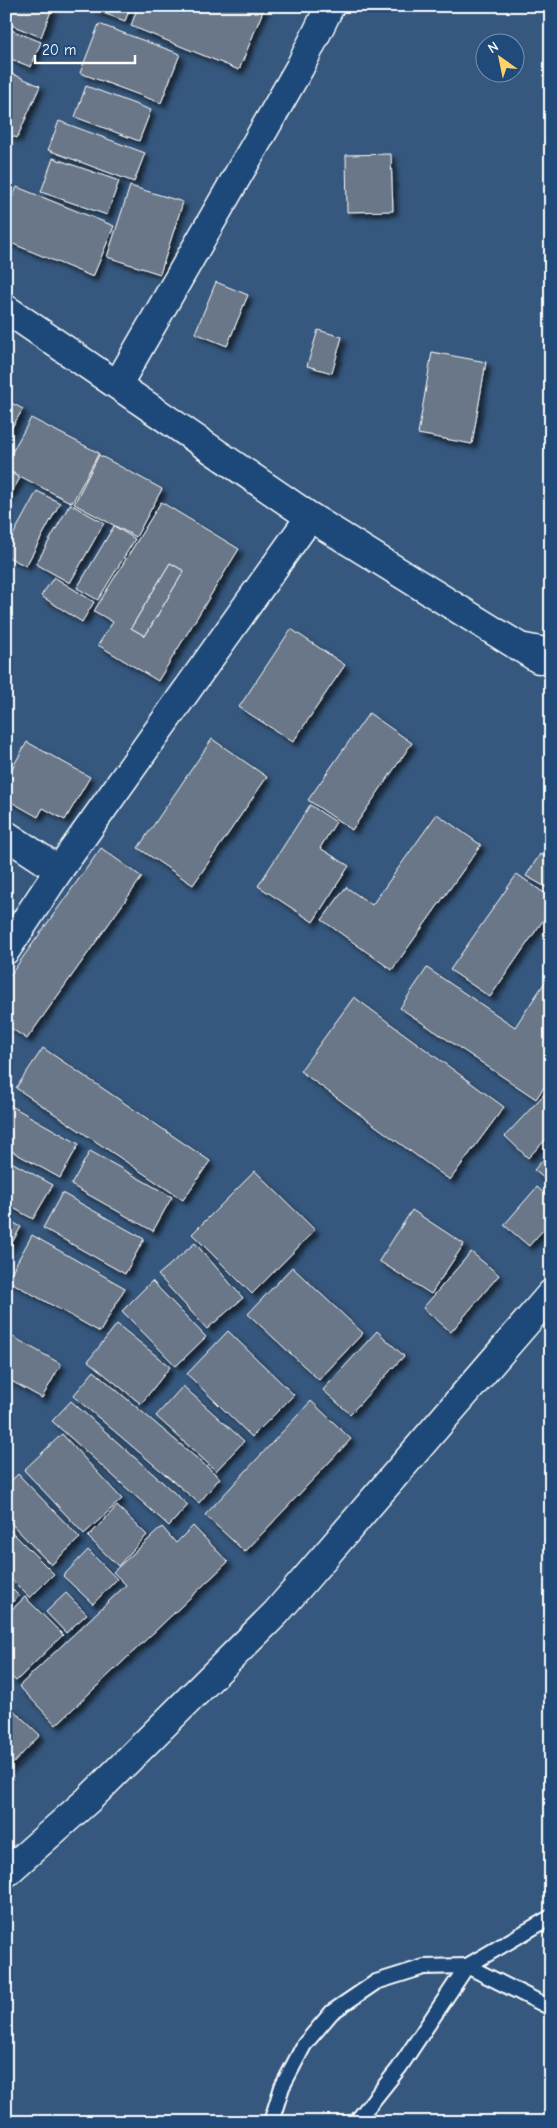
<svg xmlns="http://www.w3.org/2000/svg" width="557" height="2128" font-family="'Comic Neue',sans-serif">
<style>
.building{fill:#6a7788;stroke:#fff;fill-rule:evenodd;filter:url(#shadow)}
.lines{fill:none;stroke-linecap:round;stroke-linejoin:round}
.service-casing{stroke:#fff;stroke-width:18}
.minor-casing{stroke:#fff;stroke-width:31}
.tertiary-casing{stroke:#fff;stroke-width:31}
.secondary-casing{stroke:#fff;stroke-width:31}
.service{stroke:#1f4a7a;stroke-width:14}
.minor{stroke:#1f4a7a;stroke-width:28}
.tertiary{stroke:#1f4a7a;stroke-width:28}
.secondary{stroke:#1f4a7a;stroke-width:28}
</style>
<defs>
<filter id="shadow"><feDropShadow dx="4.5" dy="4.5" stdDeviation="2.5" flood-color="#0009"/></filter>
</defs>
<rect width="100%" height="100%" fill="#36587e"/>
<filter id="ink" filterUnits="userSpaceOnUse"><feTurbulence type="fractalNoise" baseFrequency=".02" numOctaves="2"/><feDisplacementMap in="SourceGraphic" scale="10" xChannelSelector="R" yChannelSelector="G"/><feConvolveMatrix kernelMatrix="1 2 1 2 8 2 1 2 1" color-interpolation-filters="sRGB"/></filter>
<g filter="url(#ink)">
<!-- building -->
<g class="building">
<polygon points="6,6 53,6 41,37 6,23"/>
<polygon points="93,6 131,6 125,21 92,9"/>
<polygon points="138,6 265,6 239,70 131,26"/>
<polygon points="99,24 180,54 161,103 80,73"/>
<polygon points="6,28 41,42 31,67 6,57"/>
<polygon points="6,71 40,86 17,138 6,133"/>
<polygon points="86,86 151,110 139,141 75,117"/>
<polygon points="59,121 145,153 134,182 48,150"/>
<polygon points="391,154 393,211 347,212 346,155"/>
<polygon points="53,158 119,181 107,215 41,192"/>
<polygon points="130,186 183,202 160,274 107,257"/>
<polygon points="17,187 114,226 93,277 6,241 6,212"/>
<polygon points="216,282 248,295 227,346 195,333"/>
<polygon points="318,330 342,337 332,373 307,366"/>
<polygon points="432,352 486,362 472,444 418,434"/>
<polygon points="6,400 23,409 6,437"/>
<polygon points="31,418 99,453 72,503 6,469 6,463"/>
<polygon points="99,455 162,489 136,537 74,504"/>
<polygon points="6,470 20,478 6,502"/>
<polygon points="37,491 60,503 26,566 6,556 6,531 13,535"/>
<path d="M161,502L239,549L158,681L98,645L113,622L94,611ZM170,563L184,571L145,636L131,628Z"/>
<polygon points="70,504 104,523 70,583 36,564"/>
<polygon points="114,526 135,539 98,600 77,588"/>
<polygon points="170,563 184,571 145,636 131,628"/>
<polygon points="54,577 94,602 82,622 41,596"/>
<polygon points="291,629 345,665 293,742 239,707"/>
<polygon points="369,713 412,743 352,830 308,800"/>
<polygon points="212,739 267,777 193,885 138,848"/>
<polygon points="27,742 90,777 65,820 43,808 38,817 6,799 6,779"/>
<polygon points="310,805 336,822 320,848 349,866 313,922 258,886"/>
<polygon points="437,814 481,845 392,970 322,920 346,887 372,905"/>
<polygon points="101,848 142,877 27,1039 6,1025 6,981"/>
<polygon points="540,854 551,860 551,890 526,876"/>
<polygon points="517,874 551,898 551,909 490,997 450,970"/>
<polygon points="427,968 515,1027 551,973 551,1077 536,1099 400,1008"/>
<polygon points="354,997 504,1107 450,1180 300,1071"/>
<polygon points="43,1048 210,1161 183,1200 16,1088"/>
<polygon points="551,1087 551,1134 528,1158 505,1136"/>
<polygon points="6,1103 79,1144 60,1178 6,1148"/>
<polygon points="90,1151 172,1197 153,1231 71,1185"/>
<polygon points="551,1151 551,1184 534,1170"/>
<polygon points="6,1159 53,1185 33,1219 6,1204"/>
<polygon points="255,1171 315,1230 252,1294 192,1234"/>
<polygon points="537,1187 551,1199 551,1221 529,1246 504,1225"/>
<polygon points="62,1193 144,1239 125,1274 43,1228"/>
<polygon points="412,1210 464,1244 431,1294 379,1261"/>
<polygon points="6,1218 21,1227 6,1253"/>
<polygon points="32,1235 125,1288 100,1332 7,1280"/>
<polygon points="195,1243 243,1298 207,1329 158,1275"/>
<polygon points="471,1252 499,1275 451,1332 423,1308"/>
<polygon points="292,1267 363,1333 319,1380 248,1314"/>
<polygon points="152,1281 206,1337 176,1366 122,1311"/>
<polygon points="117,1324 170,1367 141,1404 88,1361"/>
<polygon points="228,1331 294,1395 252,1437 187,1374"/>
<polygon points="377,1331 404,1356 350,1414 323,1390"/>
<polygon points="6,1333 61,1364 42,1398 6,1378"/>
<polygon points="94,1371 220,1478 199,1503 73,1396"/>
<polygon points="183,1386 244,1441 216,1471 156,1416"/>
<polygon points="71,1401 188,1505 169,1526 52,1421"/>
<polygon points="311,1401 351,1439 245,1552 205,1515"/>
<polygon points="62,1434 122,1499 84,1534 24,1470"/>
<polygon points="18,1474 80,1538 51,1565 6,1518 6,1486"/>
<polygon points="117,1506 147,1535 118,1566 88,1537"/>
<polygon points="6,1526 54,1574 30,1598 6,1574"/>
<polygon points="193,1526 228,1562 56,1725 19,1686 126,1585 113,1572 162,1527 176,1543"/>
<polygon points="88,1550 117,1579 93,1604 63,1576"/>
<polygon points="6,1583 19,1596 6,1608"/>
<polygon points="66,1593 87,1614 66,1633 46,1612"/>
<polygon points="25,1597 63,1635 16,1681 6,1672 6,1615"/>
<polygon points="8,1705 40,1735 6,1771 6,1707"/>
</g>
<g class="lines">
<!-- service casing -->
<g class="service-casing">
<g id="service">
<polyline points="271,2122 282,2087 304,2045 332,2012 376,1982 424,1967 467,1966 551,2008"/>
<polyline points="356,2122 399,2068 467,1966 551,1917"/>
</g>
</g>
<!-- minor casing -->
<g class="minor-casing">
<g id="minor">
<polyline points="118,384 300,67 330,6"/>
<polyline points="6,835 59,870"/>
<polyline points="6,950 59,870 310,517"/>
</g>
</g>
<!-- tertiary casing -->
<g class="tertiary-casing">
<g id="tertiary">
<polyline points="6,309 310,517 539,659"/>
<polyline points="6,1873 88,1800 276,1613 551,1294"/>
</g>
</g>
<!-- secondary casing -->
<g class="secondary-casing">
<polyline id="secondary" points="519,647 551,653"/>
</g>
<!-- service -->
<use href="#service" class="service"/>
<!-- minor -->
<use href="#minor" class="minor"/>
<!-- tertiary -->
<use href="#tertiary" class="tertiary"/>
<!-- secondary -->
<use href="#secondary" class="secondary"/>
</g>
</g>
<!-- margin -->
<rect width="557" height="2128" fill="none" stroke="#1f4a7a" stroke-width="25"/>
<rect x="12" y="12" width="532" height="2103" fill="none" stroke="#fff" stroke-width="2" filter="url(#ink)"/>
<!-- north arrow -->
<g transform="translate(500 58) rotate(327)"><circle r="24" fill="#1f4a7a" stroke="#7992af"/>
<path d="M0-4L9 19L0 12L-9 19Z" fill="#ffd166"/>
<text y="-8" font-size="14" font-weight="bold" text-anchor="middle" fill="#ffffff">N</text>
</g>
<!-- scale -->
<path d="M35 55v8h100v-8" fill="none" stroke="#ffffff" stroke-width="2.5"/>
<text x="42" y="55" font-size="15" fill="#ffffff" stroke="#1f4a7a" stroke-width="4" paint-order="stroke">20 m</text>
</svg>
